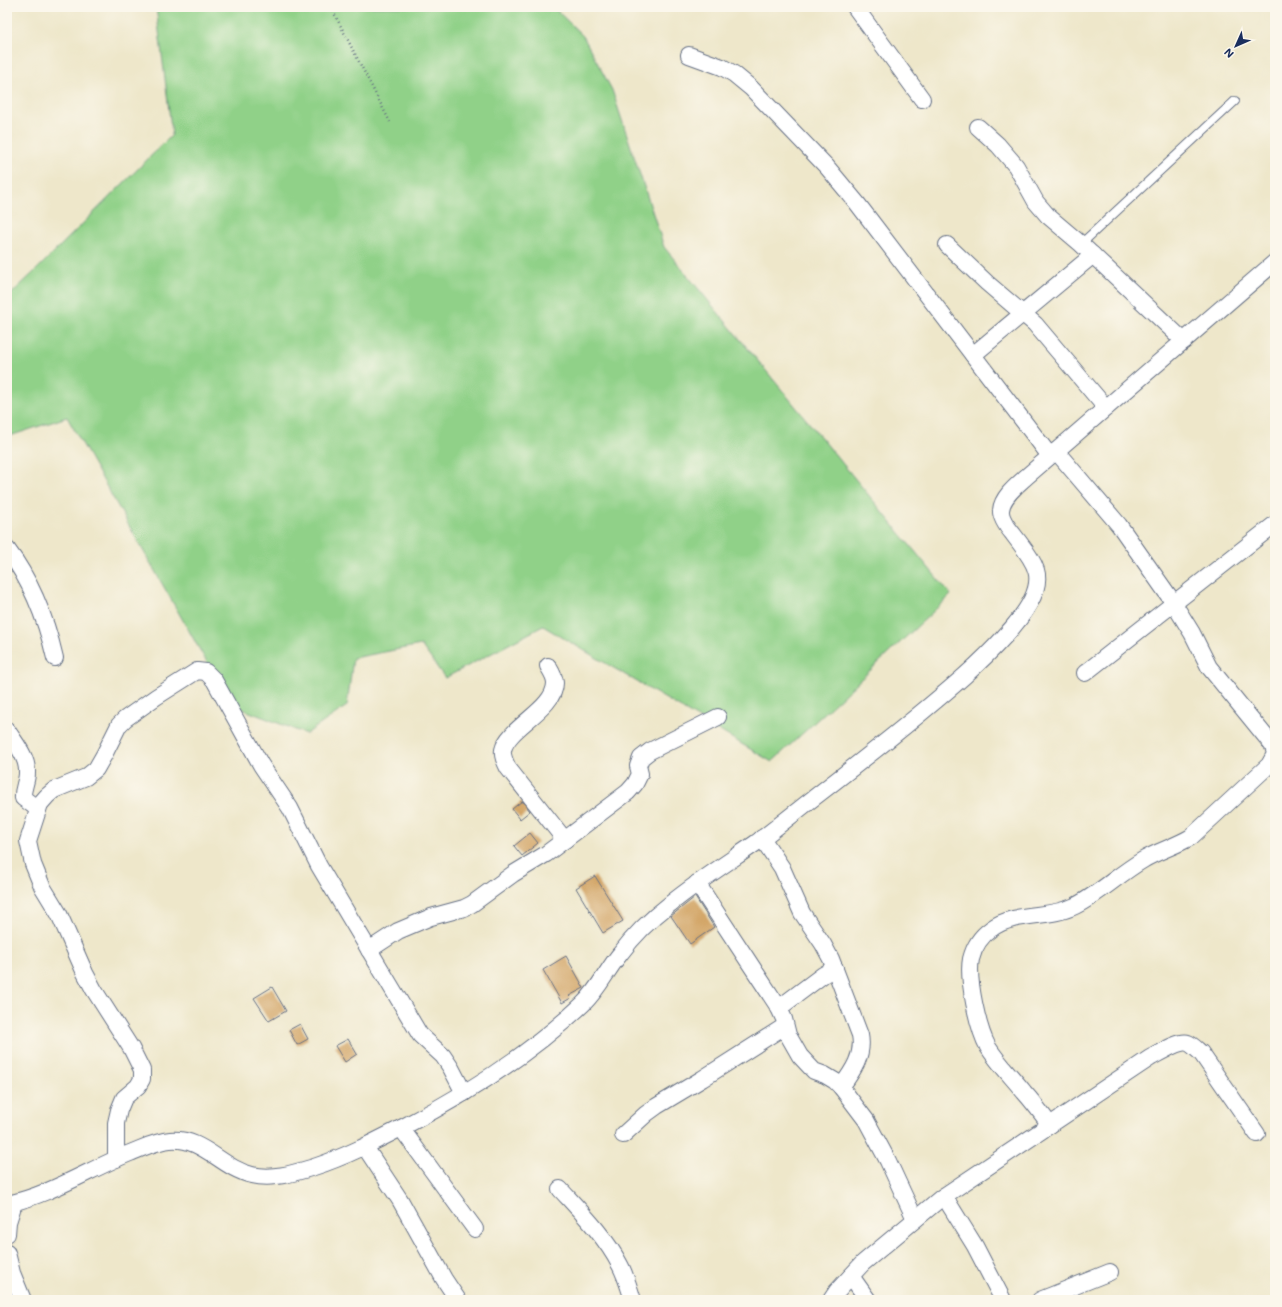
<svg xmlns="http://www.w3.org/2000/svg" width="1282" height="1307" font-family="Mali,sans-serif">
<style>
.green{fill:#90d188;stroke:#568073}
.building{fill:#d3a668}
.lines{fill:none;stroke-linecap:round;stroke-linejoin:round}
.lane-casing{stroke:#656f84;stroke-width:10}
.street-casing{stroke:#656f84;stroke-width:18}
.path{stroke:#656f84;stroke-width:2.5;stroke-dasharray:1 3;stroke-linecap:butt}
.lane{stroke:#fff;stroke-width:8}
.street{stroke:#fff;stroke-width:16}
</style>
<rect width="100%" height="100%" fill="#fbf7ec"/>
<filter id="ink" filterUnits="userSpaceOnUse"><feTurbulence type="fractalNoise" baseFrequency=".025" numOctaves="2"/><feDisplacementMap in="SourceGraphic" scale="8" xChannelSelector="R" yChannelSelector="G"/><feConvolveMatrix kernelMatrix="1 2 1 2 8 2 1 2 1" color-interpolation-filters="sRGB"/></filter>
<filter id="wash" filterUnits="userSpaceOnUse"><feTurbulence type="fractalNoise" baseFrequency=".012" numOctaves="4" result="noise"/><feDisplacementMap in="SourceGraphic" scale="16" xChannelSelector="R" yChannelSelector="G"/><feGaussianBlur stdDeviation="0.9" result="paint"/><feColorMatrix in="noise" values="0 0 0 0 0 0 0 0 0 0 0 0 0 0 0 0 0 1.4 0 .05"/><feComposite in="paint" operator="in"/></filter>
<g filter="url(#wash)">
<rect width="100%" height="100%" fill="#eee7ca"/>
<!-- green -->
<polygon class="green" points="156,7 553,7 583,36 612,90 664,247 951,595 772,762 543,626 445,678 421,645 353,658 347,706 306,734 237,707 213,673 67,417 7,437 7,298 32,274 172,135"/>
<g id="blocks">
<!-- building -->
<g class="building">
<polygon points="522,801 530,811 520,819 512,809"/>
<polygon points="530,833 538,843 522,856 514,846"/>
<polygon points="595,876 623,921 603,933 576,888"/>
<polygon points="695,897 714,927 690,944 671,916"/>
<polygon points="566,956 584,988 569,996 571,998 562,1003 543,970"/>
<polygon points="272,987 286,1011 269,1021 254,998"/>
<polygon points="300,1024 308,1039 297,1045 289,1030"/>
<polygon points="348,1039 357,1054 345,1062 335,1046"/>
</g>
</g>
</g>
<g filter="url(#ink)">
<use href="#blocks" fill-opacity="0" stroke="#656f84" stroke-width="1"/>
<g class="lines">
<!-- lane casing -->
<g class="lane-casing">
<polyline id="lane" points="1081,244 1235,101"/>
</g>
<!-- street casing -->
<g class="street-casing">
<g id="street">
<polyline points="855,7 922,99"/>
<polyline points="689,55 722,67 734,74 751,88 827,167 857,203 1050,456"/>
<polyline points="978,127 998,145 1016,166 1036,202 1048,216 1081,244 1184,341"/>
<polyline points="947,245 987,283 1035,324 1106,408"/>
<polyline points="973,355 1093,255"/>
<path d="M7,549C32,582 46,619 55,658"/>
<path d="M548,666C551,671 555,677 555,683C555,709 508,727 503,750C502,756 505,762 508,768L565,840"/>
<polyline points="1085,673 1275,524"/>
<path d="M7,730C15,743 28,757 27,773C27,782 22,789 23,798L38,809"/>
<path d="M762,838L782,868L802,913L823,944L831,959L860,1035C864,1055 853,1071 841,1087"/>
<polyline points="697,883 779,1008 784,1019 788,1035 800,1056 814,1071 825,1075 835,1081 841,1087 866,1120 888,1161 915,1219"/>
<polyline points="369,950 398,931 431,917 464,908 472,904 513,874 546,854 628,792 635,784 640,774 638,766 641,758 650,751 718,717"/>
<polyline points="779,1008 823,975 835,968"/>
<path d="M1050,1125C1042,1114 1033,1102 1024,1092C1012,1077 998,1063 988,1047C978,1029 967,979 971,959C974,947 981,936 991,929C1015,911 1049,919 1075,906C1099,894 1119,874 1143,860C1158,851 1176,846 1191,837L1269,765L1275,754L1273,746L1266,737L1209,667L1192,633L1171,599L1119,525L1056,451"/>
<polyline points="401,1128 475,1229"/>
<polyline points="623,1135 646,1114 657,1106 702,1079 785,1026"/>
<polyline points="365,1147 400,1200 444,1279 458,1300"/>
<polyline points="116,1159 116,1123 119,1110 124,1098 138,1086 142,1079 142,1070 131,1048 94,990 85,973 59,914 42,886 33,864 28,841 40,804 47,796 54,790 86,777 96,769 104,755 119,725 125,719 156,697 197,671 206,672 214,680 261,765 290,808 319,866 420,1035 443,1056 451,1068 464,1093"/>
<path d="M560,1189C582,1213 605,1236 620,1265C626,1276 629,1288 633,1300"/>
<polyline points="944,1196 975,1246 1003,1300"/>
<path d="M7,1204C50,1195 90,1169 130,1153C143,1148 156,1141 170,1140C203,1137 221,1168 252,1175C273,1180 294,1173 314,1167C345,1157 374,1142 403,1127C467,1094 530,1054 583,1004C598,990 607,970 620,954C634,935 652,918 670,904C697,882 727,863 756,843C775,829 793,814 811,800C846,773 882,745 916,717C946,692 978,666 1004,637C1019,621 1043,592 1036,570C1032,557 1021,545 1013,534C1008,528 1000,518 1001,510C1002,497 1017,485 1026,477L1275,262"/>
<polyline points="7,1234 8,1222 14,1203"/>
<polyline points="7,1253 12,1273 23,1300"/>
<polyline points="851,1276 868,1300"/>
<path d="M831,1300L837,1291L863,1263L941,1198L1150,1058C1158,1054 1179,1040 1188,1043C1193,1045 1197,1050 1201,1053L1257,1134"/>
<polyline points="1040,1300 1110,1272"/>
</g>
</g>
<!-- path -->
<polyline class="path" points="333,7 334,13 390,122"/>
<!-- lane -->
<use href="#lane" class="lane"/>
<!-- street -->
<use href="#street" class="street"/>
</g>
</g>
<!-- margin -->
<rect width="1282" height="1307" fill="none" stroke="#fbf7ec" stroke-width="24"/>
<!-- north arrow -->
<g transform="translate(1236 46) rotate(225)" stroke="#fbf7ec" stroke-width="3" paint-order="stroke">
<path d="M0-3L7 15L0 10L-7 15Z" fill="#1b2f5e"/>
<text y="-6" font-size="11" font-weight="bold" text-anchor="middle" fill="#1b2f5e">N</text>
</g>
</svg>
